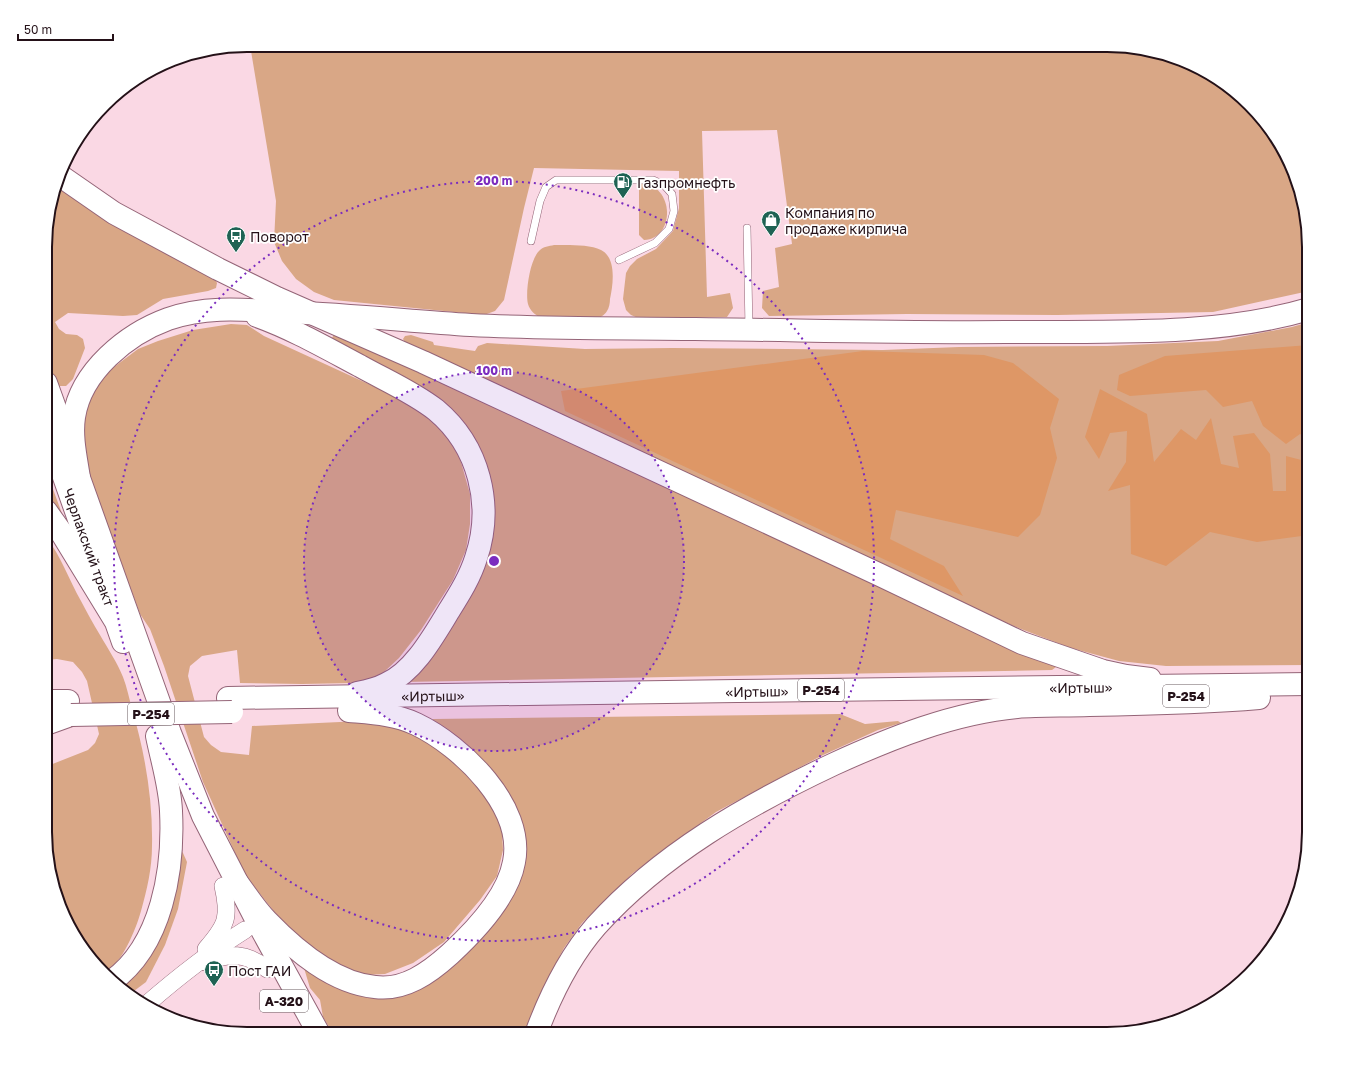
<svg xmlns="http://www.w3.org/2000/svg" width="1354" height="1079" font-family="'Golos Text',sans-serif">
<style>
.green{fill:#d9a786}
.forest{fill:#de9766}
.lines{fill:none;stroke-linecap:round;stroke-linejoin:round}
.service-casing{stroke:#946477;stroke-width:8}
.tertiary-casing{stroke:#946477;stroke-width:18}
.primary-casing{stroke:#946477;stroke-width:24}
.trunk-casing{stroke:#946477;stroke-width:24}
.service{stroke:#fff;stroke-width:7}
.tertiary{stroke:#fff;stroke-width:17}
.primary{stroke:#fff;stroke-width:22}
.trunk{stroke:#fff;stroke-width:22}
.trunk-bridge-casing{stroke:#946477;stroke-width:24;stroke-linecap:butt}
.trunk-bridge{stroke:#fff;stroke-width:22}
.ring{fill:none;stroke:#7b2cbf;stroke-width:2;stroke-dasharray:2 4}
.labels{text-anchor:middle;dominant-baseline:central;stroke-width:3.5;stroke-linejoin:round;paint-order:stroke}
.shield{fill:#fff;stroke:#66585d;stroke-width:1}
.shield-label{font-size:13px;font-weight:bold;fill:#241118}
.poi-label{font-size:14px;fill:#241118;stroke:#fff;text-anchor:start}
.street-label{font-size:14px;fill:#241118;stroke:#fff}
.rim{fill:none;stroke:#241118;stroke-width:2}
.centre{fill:#7b2cbf;stroke:#fff;stroke-width:2}
.ring-label{font-size:12px;text-anchor:middle;font-weight:bold;fill:#7b2cbf;stroke:#fff;stroke-width:3.5;stroke-linejoin:round;paint-order:stroke}
</style>
<rect width="100%" height="100%" fill="#fad8e4"/>
<!-- green -->
<g class="green">
<polygon points="250,45 1120,45 1184,60 1240,95 1267,124 1294,169 1309,247 1309,291 1213,312 1057,315 907,314 769,316 762,308 763,291 779,287 775,248 792,244 777,130 702,131 707,297 730,293 733,308 727,317 638,318 631,315 626,310 623,299 626,273 630,266 637,259 656,249 673,231 679,208 679,171 534,168 524,208 504,300 495,311 484,315 334,300 314,292 296,279 282,261 274,242 276,201"/>
<path d="M639,182C676,185 675,239 644,240L639,235Z"/>
<polygon points="58,186 215,279 217,283 216,288 208,291 163,299 137,315 123,316 68,313 55,322 59,329 66,334 77,335 83,339 85,348 73,379 66,386 58,386 54,379 46,351 47,220"/>
<path d="M554,245C567,245 589,244 601,250C617,258 613,285 610,299C610,303 609,308 607,311C604,316 600,317 595,320L540,318C535,314 530,311 528,304C525,293 530,258 540,250C543,247 549,246 554,245Z"/>
<polygon points="1309,322 1309,665 1166,666 1119,661 1071,648 1021,629 974,609 406,344 403,339 405,336 411,335 433,342 434,345 475,351 478,346 487,343 585,349 672,348 883,350 959,347 1107,346 1218,341 1292,327"/>
<polygon points="231,324 247,325 264,336 375,387 425,413 447,435 459,455 470,494 470,524 466,550 453,580 421,630 399,658 383,673 368,681 354,683 302,684 240,683 237,650 202,656 190,666 188,676 204,737 211,745 221,752 249,755 252,726 383,720 414,730 441,749 476,785 495,811 502,831 503,850 497,876 480,900 444,942 413,963 385,974 364,975 343,968 307,945 276,914 245,875 203,782 164,666 150,629 140,614 86,467 81,437 85,409 95,386 114,367 138,349 158,341 193,330"/>
<polygon points="335,333 1054,665 1056,667 1052,670 403,682 480,568 469,436 335,344 332,338"/>
<polygon points="46,470 72,541 51,502 46,497"/>
<path d="M46,537C61,556 69,580 81,601C87,612 93,624 100,635C108,649 117,662 123,677C127,687 129,698 132,709C145,753 153,800 152,846C152,868 147,890 141,911C136,929 122,964 105,972L66,921L45,845L46,729L53,727L50,765L88,750L95,743L99,734L87,681L82,672L73,662L57,659L46,660Z"/>
<polygon points="840,714 865,724 898,721 901,723 878,730 821,756 716,812 633,873 582,923 564,948 543,988 524,1034 333,1034 323,1017 320,1000 310,988 304,968 329,984 350,993 379,997 462,951 524,842 433,721 433,719"/>
<polygon points="180,849 183,853 187,862 178,909 165,945 146,982 130,994 116,985"/>
</g>
<!-- forest -->
<g class="forest">
<polygon points="1309,345 1309,439 1300,434 1286,444 1263,426 1252,401 1223,407 1206,390 1130,396 1117,390 1119,375 1165,356"/>
<polygon points="863,351 984,355 1013,363 1059,399 1050,428 1057,458 1040,515 1018,537 896,510 890,539 944,566 963,596 565,411 561,391"/>
<polygon points="1100,389 1147,414 1154,462 1181,429 1196,440 1211,418 1221,464 1239,468 1233,436 1254,433 1270,454 1273,491 1286,491 1286,456 1309,462 1309,535 1257,542 1210,532 1166,566 1131,554 1130,485 1108,491 1126,462 1127,431 1110,433 1099,459 1085,437"/>
</g>
<g class="lines">
<!-- service casing -->
<g class="service-casing">
<g id="service">
<polyline points="747,228 749,328"/>
<polyline points="531,241 540,201 546,187 556,180 653,180 664,185 672,194 674,211 669,229 655,243 619,260"/>
</g>
</g>
<!-- tertiary casing -->
<g class="tertiary-casing">
<g id="tertiary">
<path d="M206,949C227,925 230,917 223,886"/>
<path d="M205,962C229,953 246,952 267,969"/>
<path d="M147,1004C178,977 210,952 245,930"/>
</g>
</g>
<!-- primary casing -->
<g class="primary-casing">
<g id="primary">
<polyline points="62,177 114,213 218,269 277,298 423,362 878,574 1022,643 1103,671 1126,676 1150,679"/>
<path d="M257,316C293,329 326,348 360,366C385,380 413,392 436,410C479,446 494,505 476,558C470,577 460,593 450,609C434,635 414,672 386,684C377,689 367,691 357,693"/>
<polyline points="46,383 68,444"/>
<polyline points="46,426 107,599"/>
<path d="M79,478C76,458 71,437 74,417C81,371 127,334 168,319C208,305 248,310 289,312C350,315 411,321 471,325C546,329 620,328 695,329C799,330 902,333 1006,332C1104,331 1215,337 1309,309"/>
</g>
</g>
<!-- trunk casing -->
<g class="trunk-casing">
<g id="trunk">
<polyline points="79,478 170,733 203,816 258,923 319,1034"/>
<polyline points="46,511 61,532 116,622 123,642"/>
<path id="s1" d="M228,698L737,691L1309,684"/>
<polyline points="46,701 68,701"/>
<polyline points="46,724 71,715"/>
<path d="M236,881C246,894 255,909 267,921C295,950 333,983 375,987C404,991 429,973 450,954C475,931 508,896 514,862C525,807 462,746 416,724C395,714 371,713 349,711"/>
<path d="M112,981C162,945 174,869 171,811C170,786 162,761 157,736"/>
<path d="M536,1034C550,996 569,957 596,926C661,854 747,805 834,764C891,738 953,713 1017,707C1040,705 1065,706 1089,705C1146,704 1203,703 1259,698"/>
</g>
</g>
<!-- service -->
<use href="#service" class="service"/>
<!-- tertiary -->
<use href="#tertiary" class="tertiary"/>
<!-- primary -->
<use href="#primary" class="primary"/>
<!-- trunk -->
<use href="#trunk" class="trunk"/>
<!-- trunk-bridge casing -->
<g class="trunk-bridge-casing">
<polyline id="trunk-bridge" points="71,715 232,712"/>
</g>
<!-- trunk-bridge -->
<use href="#trunk-bridge" class="trunk-bridge"/>
</g>
<!-- distance rings -->
<circle cx="494" cy="561" r="190" fill="#7b2cbf" fill-opacity=".12"/>
<g class="ring">
<circle cx="494" cy="561" r="190"/>
<circle cx="494" cy="561" r="380"/>
</g>
<!-- icons -->
<defs>
<g id="fuel-pin" transform="scale(1)"><path d="M0 17L-7.5 6A9.5 9.5 0 1 1 7.5 6Z" fill="#1f6354" stroke="#fff"/><path d="M-5.5-6h7V0h2V4h1.3V-2.5L3-4.5l.8-.8L6-3V5H2.5V1h-1V6h-7ZM-4.2-4.7v3.2H.2V-4.7Z" fill="#fff"/></g>
<g id="shop-pin" transform="scale(1)"><path d="M0 17L-7.5 6A9.5 9.5 0 1 1 7.5 6Z" fill="#1f6354" stroke="#fff"/><path d="M-5-2.5h2.3a2.7 3.5 0 0 1 5.4 0H5L5.5 6h-11ZM-1.5-2.5h3a1.5 2.3 0 0 0-3 0Z" fill="#fff"/></g>
<g id="bus-pin" transform="scale(1)"><path d="M0 17L-7.5 6A9.5 9.5 0 1 1 7.5 6Z" fill="#1f6354" stroke="#fff"/><path d="M-5-6H5V4H4V6H2V4H-2V6H-4V4H-5ZM-3.5-4V0h7V-4ZM-3.5 1.2v1.5H-2V1.2ZM2 1.2v1.5H3.5V1.2Z" fill="#fff"/></g>
</defs>
<g fill-rule="evenodd">
<use href="#fuel-pin" x="623" y="182"/>
<use href="#shop-pin" x="771" y="220"/>
<use href="#bus-pin" x="236" y="236"/>
<use href="#bus-pin" x="214" y="970"/>
</g>
<g class="labels">
<!-- shield labels -->
<g class="shield">
<rect x="798" y="679" width="46" height="22" rx="3"/>
<rect x="1163" y="685" width="46" height="22" rx="3"/>
<rect x="128" y="703" width="46" height="22" rx="3"/>
<rect x="260" y="990" width="48" height="22" rx="3"/>
</g>
<g class="shield-label">
<text x="821" y="690">Р-254</text>
<text x="1186" y="696">Р-254</text>
<text x="151" y="714">Р-254</text>
<text x="284" y="1001">А-320</text>
</g>
<!-- poi labels -->
<g class="poi-label">
<text x="637" y="182">Газпромнефть</text>
<text x="785" y="212">Компания по<tspan x="785" dy="16">продаже кирпича</tspan></text>
<text x="250" y="236">Поворот</text>
<text x="228" y="970">Пост ГАИ</text>
</g>
<!-- street labels -->
<g class="street-label">
<text transform="translate(89 547) rotate(70)">Черлакский тракт</text>
<text stroke="none"><textPath href="#s1" startOffset="853">«Иртыш»</textPath></text>
<text stroke="none"><textPath href="#s1" startOffset="529">«Иртыш»</textPath></text>
<text stroke="none"><textPath href="#s1" startOffset="205">«Иртыш»</textPath></text>
</g>
</g>
<!-- crop -->
<path d="M0 0H1354V1079H0ZM247 52H1107A195 195 0 0 1 1302 247V832A195 195 0 0 1 1107 1027H247A195 195 0 0 1 52 832V247A195 195 0 0 1 247 52Z" fill="#fff" fill-rule="evenodd"/>
<path class="rim" d="M247 52H1107A195 195 0 0 1 1302 247V832A195 195 0 0 1 1107 1027H247A195 195 0 0 1 52 832V247A195 195 0 0 1 247 52Z"/>
<circle cx="494" cy="561" r="6" class="centre"/>
<g class="ring-label">
<text x="494" y="185">200 m</text>
<text x="494" y="375">100 m</text>
</g>
<!-- scale -->
<path d="M18 34v6h95v-6" fill="none" stroke="#241118" stroke-width="2"/>
<text x="24" y="34" font-size="12" fill="#241118" stroke="#ffffff" stroke-width="3" paint-order="stroke">50 m</text>
</svg>
